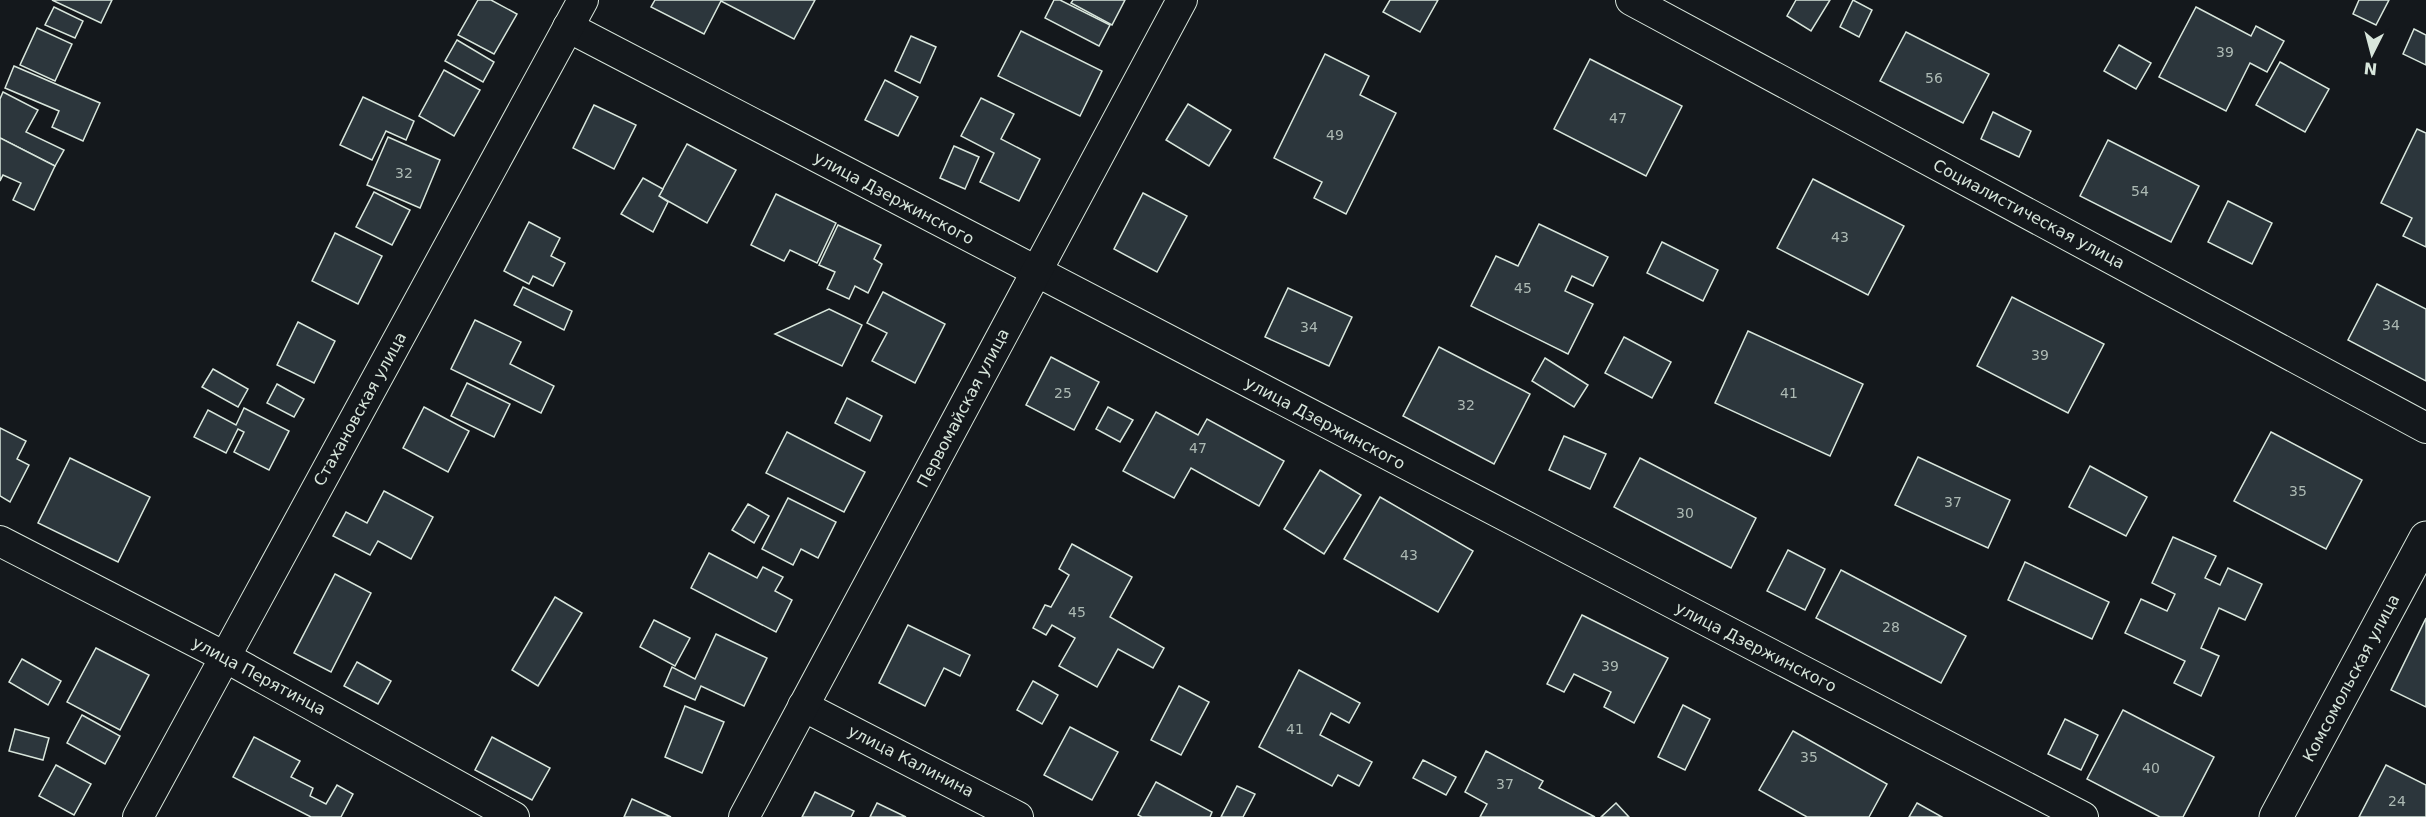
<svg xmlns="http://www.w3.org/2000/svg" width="2426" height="817" font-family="'DejaVu Sans',sans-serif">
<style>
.building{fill:#2c363c;stroke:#d8e6dc;stroke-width:1.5}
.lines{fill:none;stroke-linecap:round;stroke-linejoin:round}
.minor-casing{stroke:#d8e6dc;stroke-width:32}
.secondary-casing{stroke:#d8e6dc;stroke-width:35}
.minor{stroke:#14181c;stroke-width:30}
.secondary{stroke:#14181c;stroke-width:33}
.labels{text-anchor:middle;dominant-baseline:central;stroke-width:4.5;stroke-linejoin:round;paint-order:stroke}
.number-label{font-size:14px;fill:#adbab4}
.street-label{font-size:16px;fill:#d8e6dc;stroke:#14181c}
</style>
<rect width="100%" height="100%" fill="#14181c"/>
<!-- building -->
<g class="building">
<polygon points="52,0 112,0 101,23"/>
<polygon points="478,0 491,0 517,14 494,54 458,35"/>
<polygon points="655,0 815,0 794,39 721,1 704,34 651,7"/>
<polygon points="1054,0 1060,0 1110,25 1099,46 1045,18"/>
<polygon points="1073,0 1125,0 1112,25 1071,3"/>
<polygon points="1390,0 1438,0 1420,32 1383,12"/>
<polygon points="1796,0 1830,0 1811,31 1787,16"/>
<polygon points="1853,0 1872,10 1859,37 1840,27"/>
<polygon points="2359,0 2389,0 2376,25 2353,14"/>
<polygon points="54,7 83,21 75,38 45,25"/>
<polygon points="2196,7 2251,36 2256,26 2284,41 2267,72 2250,63 2226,111 2159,77"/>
<polygon points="37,28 72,44 55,81 20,65"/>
<polygon points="2414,29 2426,35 2426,65 2403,54"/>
<polygon points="1021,31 1102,71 1080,116 998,76"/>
<polygon points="1906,32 1989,74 1963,123 1880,81"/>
<polygon points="911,36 936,47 920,83 895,71"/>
<polygon points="457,40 494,62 483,82 445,61"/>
<polygon points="2119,45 2151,63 2136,89 2104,71"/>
<polygon points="1325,54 1369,76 1360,95 1396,113 1346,214 1314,198 1322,182 1274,158"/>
<polygon points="1590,59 1682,106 1646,176 1554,129"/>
<polygon points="2280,62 2329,89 2305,132 2256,105"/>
<polygon points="14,66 100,103 83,141 52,127 59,111 5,88"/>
<polygon points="444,70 480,90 454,136 419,116"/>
<polygon points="885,80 918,97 898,136 865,120"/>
<polygon points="3,92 38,110 26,132 64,150 55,166 0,138 0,99"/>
<polygon points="363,97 414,121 406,140 386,131 372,160 340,145"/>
<polygon points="981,98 1014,114 1001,139 1040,159 1019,201 980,182 994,153 961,136"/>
<polygon points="1188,104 1231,130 1209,166 1166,140"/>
<polygon points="594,105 636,125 614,169 573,148"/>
<polygon points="1993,112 2031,131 2019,157 1981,139"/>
<polygon points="2417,129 2426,133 2426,247 2403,236 2412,218 2381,203"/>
<polygon points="388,137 440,160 420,208 367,185"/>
<polygon points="0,138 55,166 34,210 13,200 21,183 3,175 0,181"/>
<polygon points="2108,140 2199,186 2171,242 2080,196"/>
<polygon points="687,144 736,170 707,223 659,196"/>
<polygon points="954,146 979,157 965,189 940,178"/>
<polygon points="643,178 663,189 659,196 668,202 653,232 621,214"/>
<polygon points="1813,179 1904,226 1868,295 1777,248"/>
<polygon points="374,192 410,210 392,245 356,227"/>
<polygon points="1143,193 1187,216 1157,272 1114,249"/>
<polygon points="776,194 836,223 817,263 790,250 784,261 751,245"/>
<polygon points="2228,201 2272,223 2252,264 2208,242"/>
<polygon points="529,222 560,238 551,256 565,263 553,286 533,276 529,284 504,271"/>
<polygon points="1539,224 1608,257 1593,286 1572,276 1565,291 1593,304 1568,354 1471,306 1496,256 1518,266"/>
<polygon points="838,225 881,245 874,259 882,264 868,293 855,286 849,299 827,289 835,272 819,265"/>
<polygon points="335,233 382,256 358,304 312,281"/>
<polygon points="1662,242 1718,270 1703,301 1647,273"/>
<polygon points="2377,284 2426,309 2426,381 2348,340"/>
<polygon points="523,287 572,311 564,330 514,305"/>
<polygon points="1288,288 1352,317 1329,366 1265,337"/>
<polygon points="883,292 945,324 915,383 872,361 887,333 867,323"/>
<polygon points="2012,297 2104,344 2068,413 1977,366"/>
<polygon points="829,309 862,325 842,366 775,334"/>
<polygon points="475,320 521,342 510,364 554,386 541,413 451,369"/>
<polygon points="298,322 335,341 314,383 277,365"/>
<polygon points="1748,331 1863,384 1830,456 1715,403"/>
<polygon points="1624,337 1671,362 1652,398 1605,373"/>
<polygon points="1439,347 1530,394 1494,464 1403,416"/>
<polygon points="1051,357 1099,382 1074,430 1026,405"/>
<polygon points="1545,358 1588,385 1574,407 1532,381"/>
<polygon points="213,369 248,389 238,407 202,387"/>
<polygon points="467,383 510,404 494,437 451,416"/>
<polygon points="277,384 304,399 294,417 267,403"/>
<polygon points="847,398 882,416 870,441 835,423"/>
<polygon points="424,407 469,431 448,472 403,448"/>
<polygon points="1108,407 1133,420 1120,442 1096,429"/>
<polygon points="244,408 289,431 269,470 234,452 244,432 238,429 226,453 194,437 208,410 236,425"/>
<polygon points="1156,412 1198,435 1207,419 1284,461 1259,506 1191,468 1174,498 1123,471"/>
<polygon points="0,428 26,441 17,459 29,465 10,502 0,496"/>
<polygon points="787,432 865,472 844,512 766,473"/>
<polygon points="2271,432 2362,480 2326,549 2234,501"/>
<polygon points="1564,436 1606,454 1590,489 1549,470"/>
<polygon points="1918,457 2010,500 1988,548 1895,505"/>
<polygon points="70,458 150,497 118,562 38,523"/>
<polygon points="1640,458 1756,518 1731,568 1614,507"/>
<polygon points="2090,466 2147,497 2126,536 2069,507"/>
<polygon points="1320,470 1361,495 1324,554 1284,529"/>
<polygon points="384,491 433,517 411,559 378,541 370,555 333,536 346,512 367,523"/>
<polygon points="1380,497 1473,551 1438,612 1344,559"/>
<polygon points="788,498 836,522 818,558 801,549 793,565 762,549"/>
<polygon points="748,504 769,516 754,543 732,530"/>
<polygon points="2173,537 2216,556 2205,578 2220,585 2228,568 2262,584 2245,620 2219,608 2201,648 2219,656 2201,696 2174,683 2185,661 2125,633 2141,599 2167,611 2175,594 2152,583"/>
<polygon points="1072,544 1132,577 1110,617 1164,648 1153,668 1118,649 1097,687 1059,666 1075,638 1052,625 1046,635 1033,628 1045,605 1051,607 1069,575 1059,569"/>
<polygon points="1788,550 1825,569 1805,610 1767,591"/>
<polygon points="709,553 757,578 763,567 783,577 775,591 792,600 776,632 691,588"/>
<polygon points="2025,562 2109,602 2092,639 2008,600"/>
<polygon points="1841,570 1966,636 1941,683 1816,618"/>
<polygon points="335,574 371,593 331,672 294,653"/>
<polygon points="555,597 582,613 538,686 512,670"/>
<polygon points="1582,615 1668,658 1634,723 1604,707 1611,692 1574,674 1564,692 1547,684"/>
<polygon points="2426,618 2426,707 2391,690"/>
<polygon points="654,620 690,638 675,666 640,647"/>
<polygon points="908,625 970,655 960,676 944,668 925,706 879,683"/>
<polygon points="716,634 767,658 744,706 701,686 695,700 664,686 672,667 695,679"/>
<polygon points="96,648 149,675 120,730 67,702"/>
<polygon points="22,659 61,681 48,705 9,682"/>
<polygon points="357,662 391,681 378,704 344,686"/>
<polygon points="1299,670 1360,703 1349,723 1331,713 1320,735 1372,762 1359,786 1338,775 1332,786 1259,747"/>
<polygon points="1033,681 1058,695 1042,724 1017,710"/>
<polygon points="1179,686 1209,702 1181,755 1151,740"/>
<polygon points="1683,705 1710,719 1685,770 1658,757"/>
<polygon points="685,706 724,722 702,773 665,757"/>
<polygon points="2123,710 2214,757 2183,817 2160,817 2087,779"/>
<polygon points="82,715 120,736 105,764 67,743"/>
<polygon points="2065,719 2098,735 2081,770 2048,754"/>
<polygon points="1070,727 1118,752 1092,800 1044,775"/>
<polygon points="15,729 49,738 43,760 9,751"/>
<polygon points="1793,731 1887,784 1869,817 1807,817 1759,790"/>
<polygon points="254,737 300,761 291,777 313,788 310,796 326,804 337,785 353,794 341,817 311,817 233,777"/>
<polygon points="492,737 550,768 532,800 475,770"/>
<polygon points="1486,751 1543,781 1539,788 1595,817 1480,817 1487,804 1465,792"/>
<polygon points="1423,760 1456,777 1446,795 1413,778"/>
<polygon points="56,765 91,784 74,815 39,796"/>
<polygon points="2386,765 2426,785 2426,817 2359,817"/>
<polygon points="1156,782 1212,812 1210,817 1142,817 1138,815"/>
<polygon points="1237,786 1255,794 1243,817 1221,817"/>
<polygon points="815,792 854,811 851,817 802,817"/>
<polygon points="632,799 671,817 624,817"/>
<polygon points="877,803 906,817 870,817"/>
<polygon points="1616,803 1629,817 1601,817"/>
<polygon points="1917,803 1942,817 1909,817"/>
</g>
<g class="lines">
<!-- minor casing -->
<g class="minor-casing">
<g id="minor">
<polyline points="1631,0 2426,428"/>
<polyline points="568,27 2083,817"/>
<polyline points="0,541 225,657 514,817"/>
<polyline points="803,706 1018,817"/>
<polyline points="138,817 583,0"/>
<polyline points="744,817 1182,0"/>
</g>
</g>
<!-- secondary casing -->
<g class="secondary-casing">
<polyline id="secondary" points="2276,817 2426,538"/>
</g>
<!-- minor -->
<use href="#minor" class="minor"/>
<!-- secondary -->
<use href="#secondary" class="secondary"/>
</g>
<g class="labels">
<!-- number labels -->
<g class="number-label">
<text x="2225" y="52">39</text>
<text x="1934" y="78">56</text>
<text x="1618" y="118">47</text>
<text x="1335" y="135">49</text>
<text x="404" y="173">32</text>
<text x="2140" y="191">54</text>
<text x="1840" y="237">43</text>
<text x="1523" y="288">45</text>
<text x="2391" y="325">34</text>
<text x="1309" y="327">34</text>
<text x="2040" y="355">39</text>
<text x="1063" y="393">25</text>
<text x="1789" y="393">41</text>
<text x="1466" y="405">32</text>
<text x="1198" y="448">47</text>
<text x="2298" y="491">35</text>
<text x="1953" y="502">37</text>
<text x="1685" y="513">30</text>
<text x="1409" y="555">43</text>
<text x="1077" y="612">45</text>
<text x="1891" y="627">28</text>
<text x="1610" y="666">39</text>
<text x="1295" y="729">41</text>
<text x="1809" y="757">35</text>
<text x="2151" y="768">40</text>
<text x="1505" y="784">37</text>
<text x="2397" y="801">24</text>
</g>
<!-- street labels -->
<g class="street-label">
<text transform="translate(894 198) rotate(28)">улица Дзержинского</text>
<text transform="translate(2029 214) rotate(28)">Социалистическая улица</text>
<text transform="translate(963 408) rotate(-62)">Первомайская улица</text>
<text transform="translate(360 409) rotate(-61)">Стахановская улица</text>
<text transform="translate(1325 423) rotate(28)">улица Дзержинского</text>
<text transform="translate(1756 647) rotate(27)">улица Дзержинского</text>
<text transform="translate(259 676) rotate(28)">улица Перятинца</text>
<text transform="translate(2351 678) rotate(-62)">Комсомольская улица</text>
<text transform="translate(911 761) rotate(27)">улица Калинина</text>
</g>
</g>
<!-- north arrow -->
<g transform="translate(2372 54) rotate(186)" stroke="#14181c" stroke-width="4.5" paint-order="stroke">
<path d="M0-4.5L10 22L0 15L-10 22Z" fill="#d8e6dc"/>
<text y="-9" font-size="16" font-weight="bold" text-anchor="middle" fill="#d8e6dc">N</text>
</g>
</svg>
